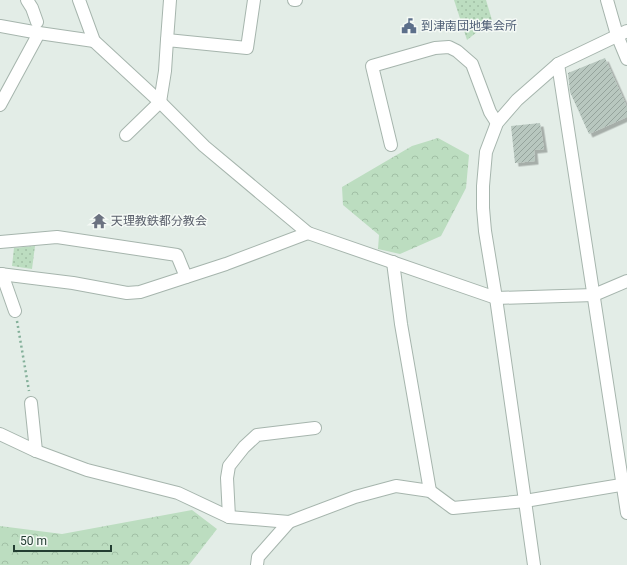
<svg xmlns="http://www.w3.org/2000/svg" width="627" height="565" font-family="Roboto,'Noto Sans JP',sans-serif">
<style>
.grass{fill:url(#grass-dots)}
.forest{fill:url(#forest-crowns)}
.building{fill:url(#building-hatch);filter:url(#shadow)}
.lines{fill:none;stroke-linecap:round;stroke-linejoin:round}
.minor-casing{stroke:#a6b5ad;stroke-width:14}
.path{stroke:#84b09a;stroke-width:2.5;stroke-dasharray:2 3;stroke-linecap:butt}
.minor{stroke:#fff;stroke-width:12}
.labels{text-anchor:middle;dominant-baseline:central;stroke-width:3;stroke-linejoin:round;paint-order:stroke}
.service-label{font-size:12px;fill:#4e5e75;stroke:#f4f9f5;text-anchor:start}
.worship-label{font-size:12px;fill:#5b616d;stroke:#f4f9f5;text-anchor:start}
</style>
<defs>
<pattern id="grass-dots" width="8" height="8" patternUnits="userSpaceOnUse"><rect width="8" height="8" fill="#bcddc0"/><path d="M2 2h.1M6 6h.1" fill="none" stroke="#a1bfa5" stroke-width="1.8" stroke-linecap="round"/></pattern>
<pattern id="forest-crowns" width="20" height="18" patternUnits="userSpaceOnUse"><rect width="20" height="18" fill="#bcddc0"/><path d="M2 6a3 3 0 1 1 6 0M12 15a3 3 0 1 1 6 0" fill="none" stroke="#a1bfa5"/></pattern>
<pattern id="building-hatch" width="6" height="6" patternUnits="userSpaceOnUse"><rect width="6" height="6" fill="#b8c7bf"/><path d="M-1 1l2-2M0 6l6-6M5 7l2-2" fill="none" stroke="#95a39c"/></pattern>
<filter id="shadow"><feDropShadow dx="3.5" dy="3.5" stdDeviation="0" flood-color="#0004"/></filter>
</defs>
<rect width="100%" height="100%" fill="#e3ede7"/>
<!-- grass -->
<g class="grass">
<polygon points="454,0 486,0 492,20 467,40"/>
<polygon points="35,246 32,269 12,266 14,248"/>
</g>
<!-- forest -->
<g class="forest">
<polygon points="438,138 469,155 466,188 441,236 400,254 378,249 379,235 343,205 342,187 412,146"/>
<polygon points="192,510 217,529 189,565 0,565 0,526 62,534"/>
</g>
<!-- building -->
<g class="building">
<polygon points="605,58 627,107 627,117 589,134 570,92 568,73"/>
<polygon points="540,123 544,149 534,150 535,161 515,163 511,126"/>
</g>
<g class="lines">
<!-- minor casing -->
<g class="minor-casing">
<g id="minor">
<polyline points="27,0 32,8 37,22"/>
<polyline points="79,0 94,41 160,102 204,146 308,233 496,298 594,295 627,281"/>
<polyline points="294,0 296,0"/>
<polyline points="607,0 617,35 627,59"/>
<polyline points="0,26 39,33 94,41"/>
<polyline points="167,40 170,0"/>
<polyline points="558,64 627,513"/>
<polyline points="0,105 39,33"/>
<polyline points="126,135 160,102 165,71 167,40 247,48 254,0"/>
<polyline points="391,145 372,66 435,48 449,47 457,51 472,64 490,112 497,123"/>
<polyline points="0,242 57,237 177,255 186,277"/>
<polyline points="393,262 401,324 430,491"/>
<polyline points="0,274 73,283 127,293 140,292 226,264 308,233"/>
<polyline points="2,274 15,311"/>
<polyline points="31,403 36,451"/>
<polyline points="0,434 36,451 87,470 178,493 229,517 289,522 355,497 396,486 430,491 453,508 525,501 627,484"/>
<polyline points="229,517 227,478 229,466 244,447 257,435 315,428"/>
<polyline points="257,565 258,557 289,522"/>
<polyline points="534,565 525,501 496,298 485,231 483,208 483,186 486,152 497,123 517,100 558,64 627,31"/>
</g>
</g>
<!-- path -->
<polyline class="path" points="17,321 29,391"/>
<!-- minor -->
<use href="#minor" class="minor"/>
</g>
<!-- icons -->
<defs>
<g id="civic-bare" transform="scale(1.2)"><path d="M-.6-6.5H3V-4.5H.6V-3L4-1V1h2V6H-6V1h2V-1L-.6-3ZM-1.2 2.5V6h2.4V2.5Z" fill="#5c6f8a" stroke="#f4f9f5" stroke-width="2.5" paint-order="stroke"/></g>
<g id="temple-bare" transform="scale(1.2)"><path d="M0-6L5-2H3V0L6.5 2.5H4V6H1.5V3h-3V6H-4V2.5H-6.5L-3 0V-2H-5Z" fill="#6b7280" stroke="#f4f9f5" stroke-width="2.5" paint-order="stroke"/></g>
</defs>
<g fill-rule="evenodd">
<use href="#civic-bare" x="409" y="26"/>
<use href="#temple-bare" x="99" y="221"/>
</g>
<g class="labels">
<!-- service labels -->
<g class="service-label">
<text x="421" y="26">到津南団地集会所</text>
</g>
<!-- worship labels -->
<g class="worship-label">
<text x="111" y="221">天理教鉄都分教会</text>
</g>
</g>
<!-- scale -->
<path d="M14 545v6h97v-6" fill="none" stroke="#233e32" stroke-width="2"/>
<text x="20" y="545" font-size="12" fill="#233e32" stroke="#f4f9f5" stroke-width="3" paint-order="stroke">50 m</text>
</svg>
